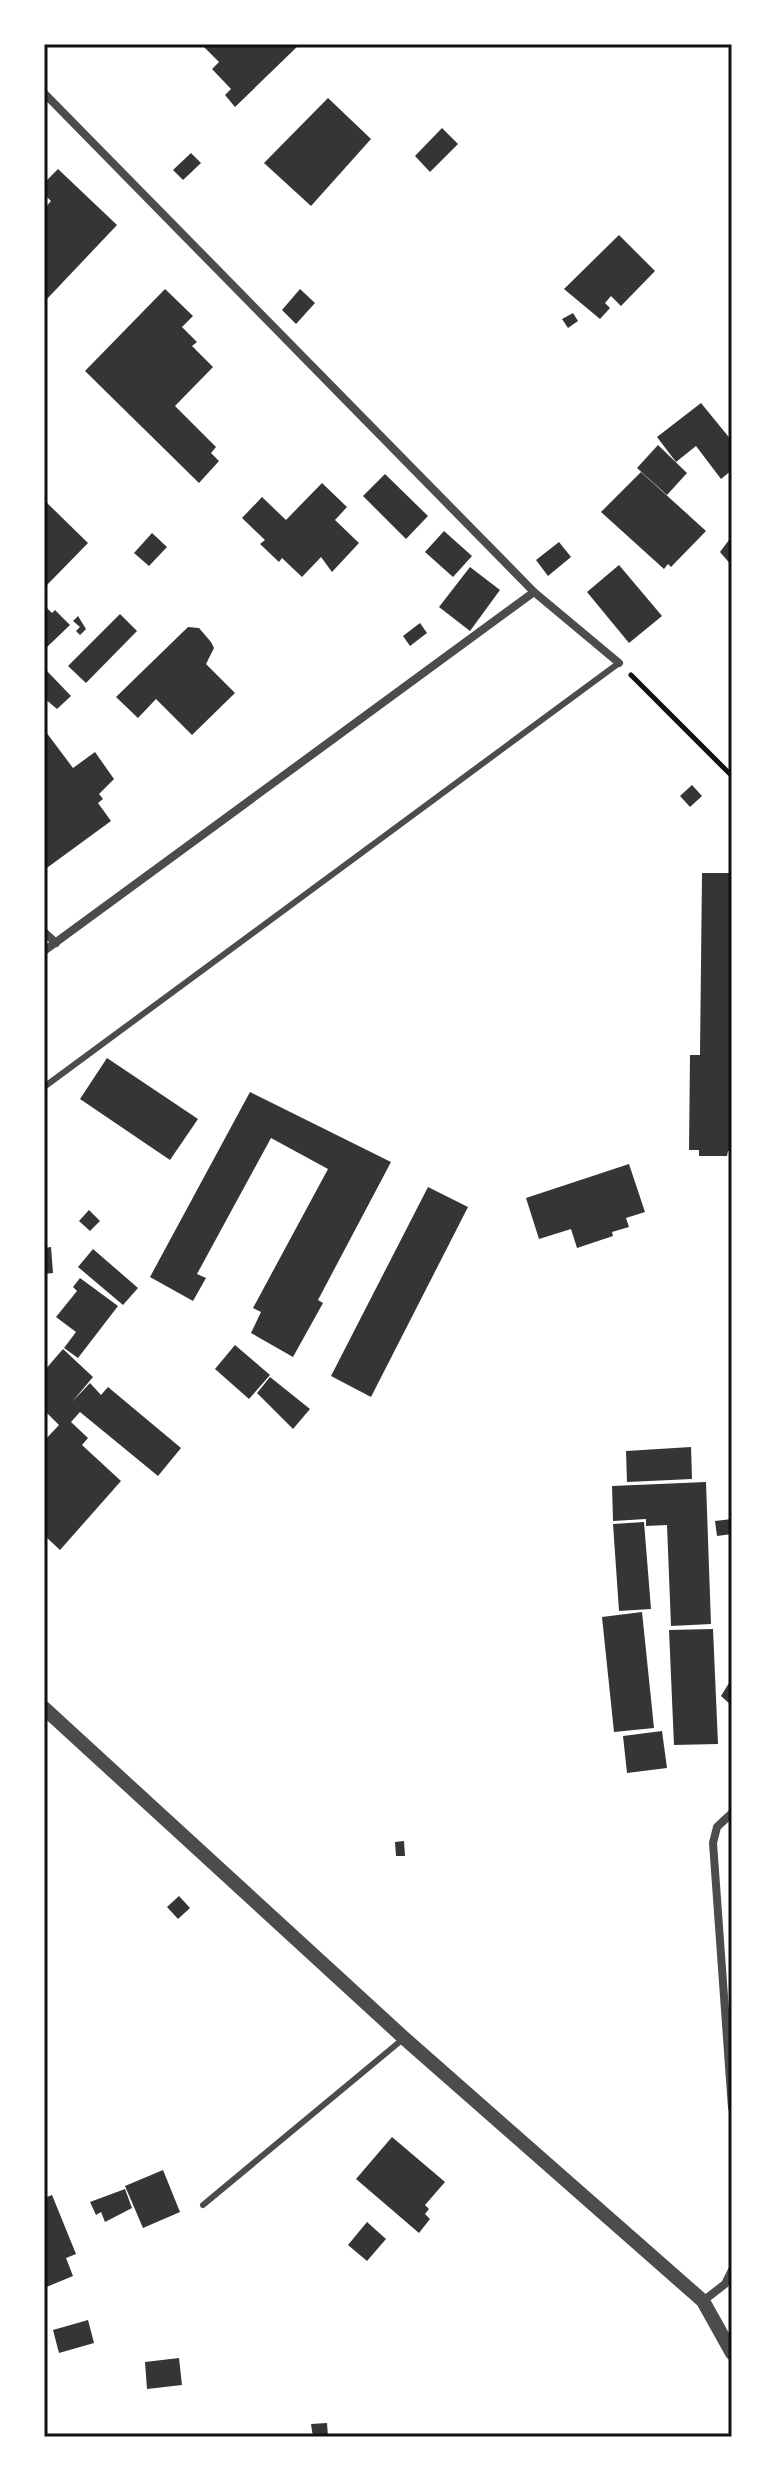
<svg xmlns="http://www.w3.org/2000/svg" width="776" height="2481" font-family="'PT Sans',sans-serif">
<style>
.building{fill:#353535}
.lines{fill:none;stroke-linecap:round;stroke-linejoin:round}
.path{stroke:#111;stroke-width:5}
.service{stroke:#4c4c4c;stroke-width:6}
.minor{stroke:#4c4c4c;stroke-width:8}
.tertiary{stroke:#4c4c4c;stroke-width:14}
.neatline{fill:none;stroke:#111;stroke-width:3}
</style>
<rect width="100%" height="100%" fill="#fff"/>
<!-- building -->
<g class="building">
<polygon points="201,44 300,44 235,107 225,95 231,89 212,69 219,62"/>
<polygon points="328,98 371,139 311,206 264,163"/>
<polygon points="442,128 458,144 430,172 415,156"/>
<polygon points="191,153 201,163 183,180 173,170"/>
<polygon points="58,169 117,225 46,300 44,209 51,201 44,194 44,183"/>
<polygon points="619,235 655,271 621,306 611,296 605,303 610,308 600,319 564,289"/>
<polygon points="165,289 193,316 182,327 197,342 192,346 213,367 175,406 216,447 211,453 219,461 199,483 85,371"/>
<polygon points="300,289 315,303 296,324 282,310"/>
<polygon points="573,313 578,321 568,328 562,319"/>
<polygon points="701,403 732,441 732,470 721,479 696,446 676,462 657,437"/>
<polygon points="658,445 687,473 667,495 637,468"/>
<polygon points="641,472 706,531 671,567 668,564 664,569 601,512"/>
<polygon points="385,474 428,516 406,539 363,496"/>
<polygon points="322,483 347,507 335,520 359,543 332,572 321,557 302,577 282,558 279,562 260,544 265,540 242,518 262,497 286,520"/>
<polygon points="44,500 88,543 46,586 44,584"/>
<polygon points="444,531 472,556 453,577 425,552"/>
<polygon points="152,533 167,547 149,566 134,553"/>
<polygon points="732,536 732,566 720,552"/>
<polygon points="559,542 571,557 548,576 536,560"/>
<polygon points="619,565 662,616 629,643 587,592"/>
<polygon points="470,567 500,590 470,631 439,607"/>
<polygon points="44,605 52,613 55,610 70,625 47,647 44,644"/>
<polygon points="120,614 137,631 86,683 68,666"/>
<polygon points="78,616 86,629 80,635 76,631 80,627 73,621"/>
<polygon points="420,623 427,633 410,646 403,636"/>
<polygon points="188,627 199,628 211,642 214,648 206,664 235,693 192,735 156,699 138,718 116,697"/>
<polygon points="47,671 71,696 57,709 44,698 44,674"/>
<polygon points="46,732 73,768 95,752 114,779 99,794 103,799 98,803 111,821 44,870"/>
<polygon points="692,785 702,796 690,807 680,796"/>
<polygon points="702,873 732,873 732,1151 728,1151 727,1156 699,1156 699,1150 689,1150 690,1055 700,1055"/>
<polygon points="107,1058 198,1119 170,1160 80,1099"/>
<polygon points="250,1092 391,1162 318,1300 323,1303 293,1357 251,1333 261,1312 253,1308 328,1169 271,1138 197,1274 206,1278 193,1301 150,1277"/>
<polygon points="629,1164 645,1212 626,1218 629,1227 612,1232 613,1236 577,1248 571,1229 539,1239 526,1198"/>
<polygon points="428,1187 468,1207 371,1397 331,1376"/>
<polygon points="89,1210 100,1221 90,1231 79,1221"/>
<polygon points="51,1247 53,1273 44,1274 44,1248"/>
<polygon points="93,1249 138,1288 123,1305 78,1267"/>
<polygon points="80,1278 118,1306 78,1358 64,1348 76,1332 56,1317 77,1291 73,1287"/>
<polygon points="235,1345 270,1375 249,1399 215,1369"/>
<polygon points="63,1349 93,1377 72,1402 90,1383 101,1395 108,1387 181,1448 158,1476 80,1412 71,1422 88,1438 82,1445 121,1481 60,1550 44,1535 44,1441 59,1425 44,1410 44,1371"/>
<polygon points="270,1377 310,1409 293,1429 257,1393"/>
<polygon points="691,1447 692,1479 627,1482 626,1451"/>
<polygon points="706,1482 711,1624 671,1626 667,1525 646,1526 646,1519 613,1521 612,1486"/>
<polygon points="732,1519 732,1534 717,1536 715,1521"/>
<polygon points="644,1522 651,1609 619,1611 613,1524"/>
<polygon points="642,1612 654,1728 614,1732 602,1617"/>
<polygon points="713,1629 718,1744 674,1745 669,1630"/>
<polygon points="732,1678 732,1706 721,1696"/>
<polygon points="662,1731 667,1768 627,1773 623,1736"/>
<polygon points="404,1841 405,1856 396,1856 395,1842"/>
<polygon points="179,1896 190,1908 178,1919 167,1907"/>
<polygon points="392,2137 445,2182 425,2205 429,2209 425,2214 430,2219 419,2233 356,2179"/>
<polygon points="163,2170 180,2212 143,2228 125,2186"/>
<polygon points="125,2189 132,2208 105,2222 101,2212 96,2215 90,2202"/>
<polygon points="52,2195 76,2254 66,2258 73,2276 44,2288 44,2198"/>
<polygon points="367,2222 386,2239 367,2261 348,2245"/>
<polygon points="88,2320 94,2343 59,2353 53,2330"/>
<polygon points="179,2358 182,2385 147,2389 145,2362"/>
<polygon points="327,2423 328,2437 313,2437 311,2424"/>
</g>
<g class="lines">
<!-- path -->
<polyline class="path" points="631,675 732,776"/>
<!-- service -->
<g class="service">
<polyline points="44,1087 619,663"/>
<polyline points="203,2205 403,2039"/>
</g>
<!-- minor -->
<g class="minor">
<polyline points="44,93 534,592 619,663"/>
<polyline points="44,932 56,943"/>
<polyline points="44,951 534,592"/>
<polyline points="732,1813 717,1827 713,1843 732,2108"/>
<polyline points="703,2301 725,2284 732,2270"/>
</g>
<!-- tertiary -->
<polyline class="tertiary" points="44,1708 404,2038 703,2301 732,2353"/>
</g>
<!-- border -->
<rect width="776" height="2481" fill="none" stroke="#ffffff" stroke-width="92"/>
<rect x="46" y="46" width="684" height="2389" class="neatline"/>
</svg>
